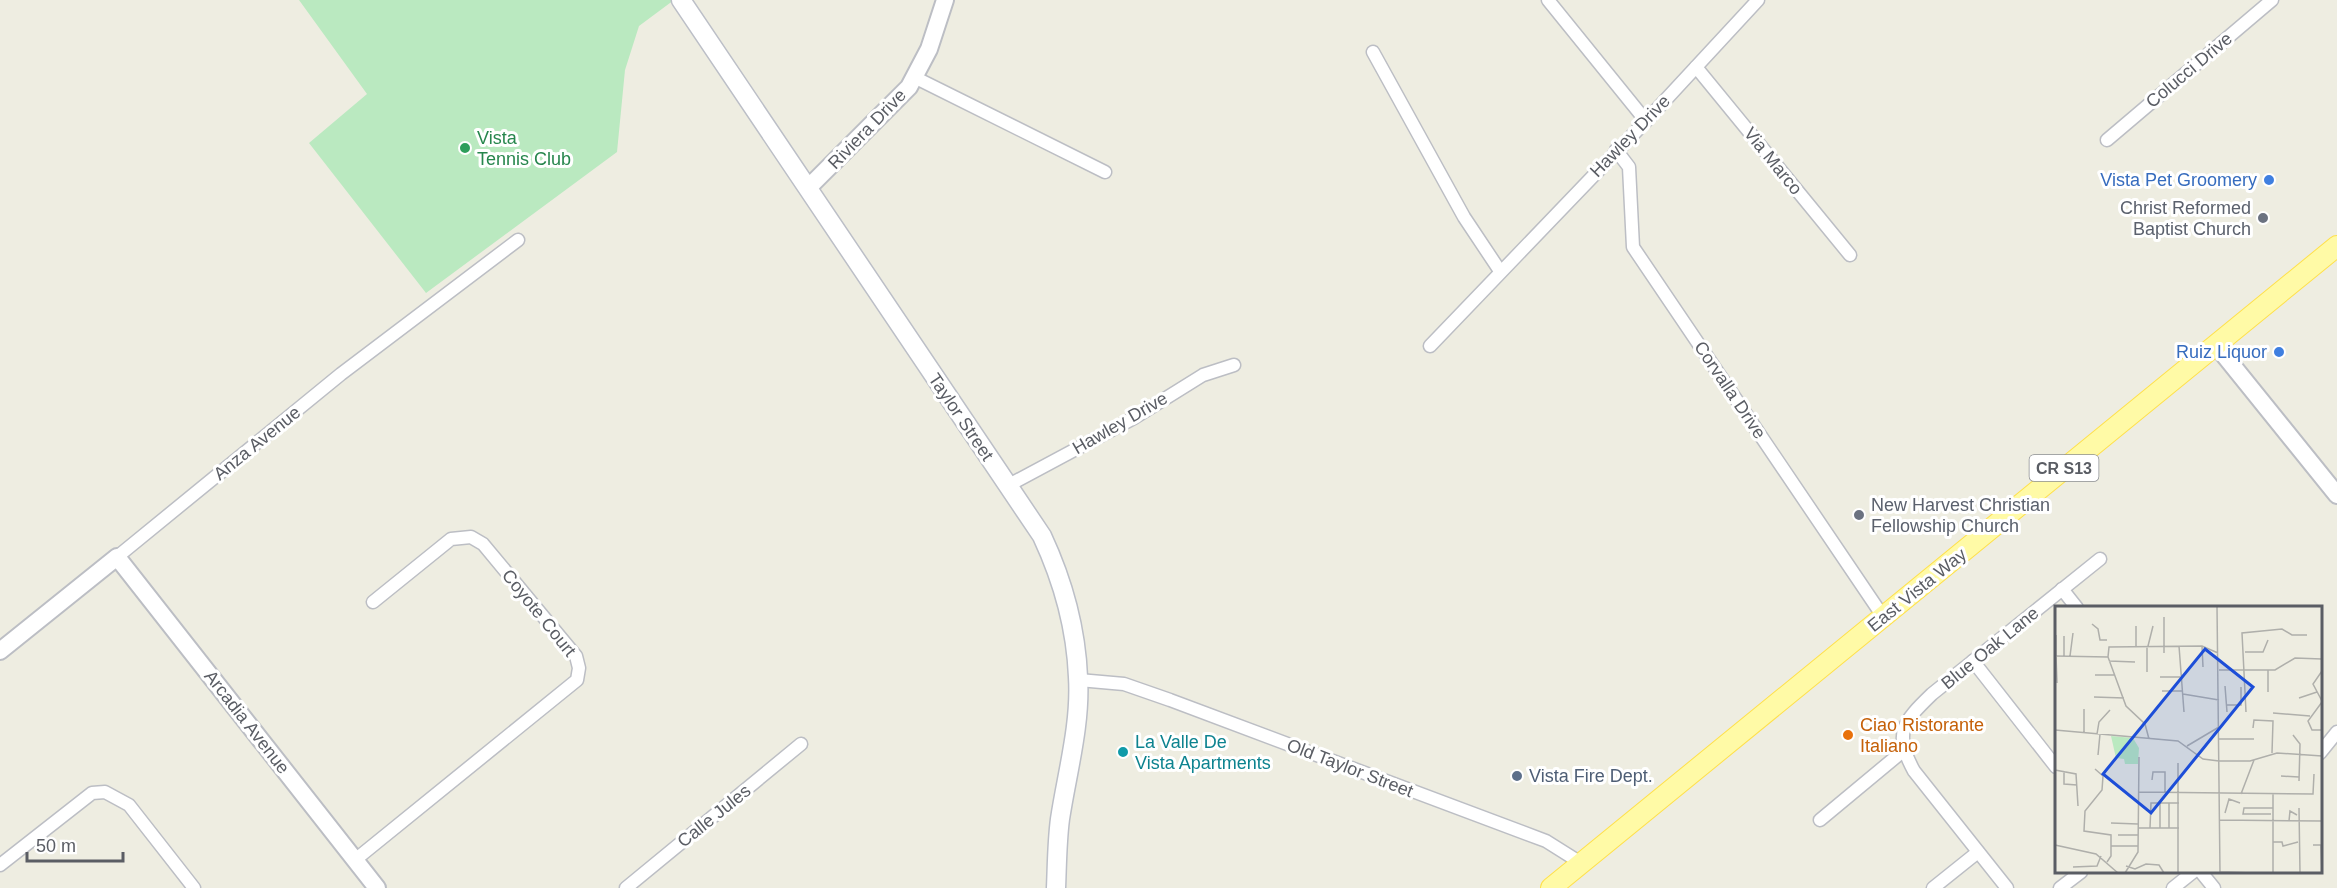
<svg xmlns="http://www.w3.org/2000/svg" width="2337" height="888" font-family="Arial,sans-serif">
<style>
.green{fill:#bae9c0}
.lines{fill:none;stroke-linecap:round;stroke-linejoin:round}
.minor-casing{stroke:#bcbec4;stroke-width:15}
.tertiary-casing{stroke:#bcbec4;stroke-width:20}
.secondary-casing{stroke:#bcbfc7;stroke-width:21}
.primary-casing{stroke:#ffe04a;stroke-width:22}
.minor{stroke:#fff;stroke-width:12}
.tertiary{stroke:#fff;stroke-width:16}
.secondary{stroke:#fff;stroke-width:18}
.primary{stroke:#fffaa6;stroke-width:20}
.leisure-dot{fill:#2e9e5b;stroke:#fff;stroke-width:2}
.shop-dot{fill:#3f7fe0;stroke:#fff;stroke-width:2}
.worship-dot{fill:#6b7280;stroke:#fff;stroke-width:2}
.food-dot{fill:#e8710a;stroke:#fff;stroke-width:2}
.culture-dot{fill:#0f9aa8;stroke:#fff;stroke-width:2}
.service-dot{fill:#5c6f8a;stroke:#fff;stroke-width:2}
.labels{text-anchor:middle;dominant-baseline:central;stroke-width:6;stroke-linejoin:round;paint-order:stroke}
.shield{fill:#fff;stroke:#8c8e92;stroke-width:1.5}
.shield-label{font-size:16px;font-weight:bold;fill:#5a5d64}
.street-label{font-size:18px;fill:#5a5d64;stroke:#fff}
.leisure-label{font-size:18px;fill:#27864d;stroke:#fff;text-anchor:start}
.shop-label{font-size:18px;fill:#366cbe;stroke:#fff;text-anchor:end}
.worship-label{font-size:18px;fill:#5b616d;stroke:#fff;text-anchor:end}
.food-label{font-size:18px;fill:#c56008;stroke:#fff;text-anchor:start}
.culture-label{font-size:18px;fill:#0d838f;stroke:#fff;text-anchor:start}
.service-label{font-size:18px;fill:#4e5e75;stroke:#fff;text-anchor:start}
.inset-road{fill:none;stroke:#afafab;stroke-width:1.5}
.view{fill:#1d4ed8;fill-opacity:0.15;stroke:#1d4ed8;stroke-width:3}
.inset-edge{fill:none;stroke:#5a5d64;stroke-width:3}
</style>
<rect width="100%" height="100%" fill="#eeede1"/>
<!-- green -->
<polygon class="green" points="299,0 674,0 639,26 625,70 617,152 426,293 309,143 367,94"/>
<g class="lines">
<!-- minor casing -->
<g class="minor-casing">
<g id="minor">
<polyline points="1548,0 1646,121"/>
<polyline points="1373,52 1464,217 1500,271"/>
<polyline points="1696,67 1850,255"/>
<polyline points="914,77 1105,172"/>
<polyline points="2107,140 2272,0"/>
<polyline points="1616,150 1629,167 1633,247 1884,618"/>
<polyline points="1430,346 1646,121 1758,0"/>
<polyline points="1007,486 1134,418 1203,375 1234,365"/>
<polyline points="117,557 341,374 518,240"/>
<polyline points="2062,589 2077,608"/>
<polyline points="1973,661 2056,767"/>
<polyline points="1079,680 1124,684 1170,700 1546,841 1581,863"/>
<polyline points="2320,753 2337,732"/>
<polyline points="1820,820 1903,751"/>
<polyline points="355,860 577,680 579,668 576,656 483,544 471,537 451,539 373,602"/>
<polyline points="0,865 92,793 105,792 129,805 194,888"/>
<polyline points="2201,872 2214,888"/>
<polyline points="626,888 801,744"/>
<polyline points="1933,888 1978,852"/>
<path d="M2007,888L1914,771C1893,733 1903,722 1932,694L2100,559"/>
<polyline points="2060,888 2081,872"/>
<polyline points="2173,888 2193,872"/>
</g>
</g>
<!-- tertiary casing -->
<g class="tertiary-casing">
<g id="tertiary">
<polyline points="809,187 909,87 929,49 945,0"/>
<polyline points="2216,345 2337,495"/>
<polyline points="0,651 117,557 377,888"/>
</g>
</g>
<!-- secondary casing -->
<g class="secondary-casing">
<path id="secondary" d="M681,0L1042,536C1063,581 1076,627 1078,677C1081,724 1067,773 1060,819C1057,842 1057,865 1056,888"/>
</g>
<!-- primary casing -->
<g class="primary-casing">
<polyline id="primary" points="1551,888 2337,246"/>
</g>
<!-- minor -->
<use href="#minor" class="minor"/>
<!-- tertiary -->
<use href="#tertiary" class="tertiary"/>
<!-- secondary -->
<use href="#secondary" class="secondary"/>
<!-- primary -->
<use href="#primary" class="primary"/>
</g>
<!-- markers -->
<circle class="leisure-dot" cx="465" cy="148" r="6"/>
<g class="shop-dot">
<circle cx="2269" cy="180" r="6"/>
<circle cx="2279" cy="352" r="6"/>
</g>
<g class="worship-dot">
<circle cx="2263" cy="218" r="6"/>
<circle cx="1859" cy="515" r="6"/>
</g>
<circle class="food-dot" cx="1848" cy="735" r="6"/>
<circle class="culture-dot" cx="1123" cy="752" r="6"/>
<circle class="service-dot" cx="1517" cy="776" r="6"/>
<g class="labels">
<!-- shield labels -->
<rect class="shield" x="2029.5" y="455" width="69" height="26" rx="4.5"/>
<g class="shield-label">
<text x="2064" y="468">CR S13</text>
</g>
<!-- street labels -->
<g class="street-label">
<text transform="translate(2189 70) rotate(-40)">Colucci Drive</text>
<text transform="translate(867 129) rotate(-46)">Riviera Drive</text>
<text transform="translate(1630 136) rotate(-46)">Hawley Drive</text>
<text transform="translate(1773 161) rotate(51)">Via Marco</text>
<text transform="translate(1730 390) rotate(56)">Corvalla Drive</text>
<text transform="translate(961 417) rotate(56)">Taylor Street</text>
<text transform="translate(1120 423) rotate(-30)">Hawley Drive</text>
<text transform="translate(257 443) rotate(-39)">Anza Avenue</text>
<text transform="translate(1917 590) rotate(-39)">East Vista Way</text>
<text transform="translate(539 613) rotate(51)">Coyote Court</text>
<text transform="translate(1990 648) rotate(-39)">Blue Oak Lane</text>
<text transform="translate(247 722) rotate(52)">Arcadia Avenue</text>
<text transform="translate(1350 768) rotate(21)">Old Taylor Street</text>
<text transform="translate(714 816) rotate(-39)">Calle Jules</text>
</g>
<!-- leisure labels -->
<g class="leisure-label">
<text x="477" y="138">Vista<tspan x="477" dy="21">Tennis Club</tspan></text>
</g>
<!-- shop labels -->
<g class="shop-label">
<text x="2257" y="180">Vista Pet Groomery</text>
<text x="2267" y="352">Ruiz Liquor</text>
</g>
<!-- worship labels -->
<g class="worship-label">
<text x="2251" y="208">Christ Reformed<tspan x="2251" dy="21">Baptist Church</tspan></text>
<text x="1871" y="505" text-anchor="start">New Harvest Christian<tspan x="1871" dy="21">Fellowship Church</tspan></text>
</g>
<!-- food labels -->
<g class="food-label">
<text x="1860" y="725">Ciao Ristorante<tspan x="1860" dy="21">Italiano</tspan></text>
</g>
<!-- culture labels -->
<g class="culture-label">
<text x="1135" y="742">La Valle De<tspan x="1135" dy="21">Vista Apartments</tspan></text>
</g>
<!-- service labels -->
<g class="service-label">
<text x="1529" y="776">Vista Fire Dept.</text>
</g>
</g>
<!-- overview -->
<g transform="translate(2055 606)">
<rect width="267" height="267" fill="#eeede1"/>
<path d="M56,130L78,132L84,142L83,158H70L69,153L61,152Z" fill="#bae9c0"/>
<path class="inset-road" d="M162,0L165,267M37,18L43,23L45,34H52M81,20V40M92,40V66M93,40L98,20M124,40L129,106M147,40L148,61M190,46H208L213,34M109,47V11M0,50L53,51M1,50L2,77M1,50V29M9,50V30M15,50L18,27M54,55L80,56M164,64H220L240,52L267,53M267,65L258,78L267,95M40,69H60M105,71H125M170,80L172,106M107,85H127M213,86V64M128,88L164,94M39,91L69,92M244,92L262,86M267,96L253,115L257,124H267M172,99H186V81M29,103V127M191,106L187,27L227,23L237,29H252M218,107L255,110M198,122L199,114L218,115L217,147M0,124L123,135L148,153L164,155M42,128L44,116L55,104M238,129L245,138L244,175M94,133L90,118L71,100L53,51L54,41L147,40L163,47M164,133H199M132,140L164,121M43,149L45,128M164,155H195L222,147L267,150M40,163L48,170L47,184L30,205L29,225L56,229V250L52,256M0,164L21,168L23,200M9,165V178L22,179M226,170L244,171M97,174L98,166H110V187M84,186L258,188L259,168M186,188L199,154M218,188V267M105,196V222M114,197V222M244,202L245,267M170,207L174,193L185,197M216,208H188L189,202H218M164,214L267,215M234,215L235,205L242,209M56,217L83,218M83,222H124M95,222L96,197H124M63,229H83M218,236H227L228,240L243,236M0,239L41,248L63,267M258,239H266L267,267M56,240H83M71,260L80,263L91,258L104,259L109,267M18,261L42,260L46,250M165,266L199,267M70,267L83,246L84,151M123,267V157"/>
<path class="view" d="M150,43L198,81L96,207L48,168Z"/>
<rect width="267" height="267" class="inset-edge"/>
</g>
<!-- scale -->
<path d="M27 852v9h96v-9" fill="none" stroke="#5a5d64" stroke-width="3"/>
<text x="36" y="852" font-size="18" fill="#5a5d64" stroke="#ffffff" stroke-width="4.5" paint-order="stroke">50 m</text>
</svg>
